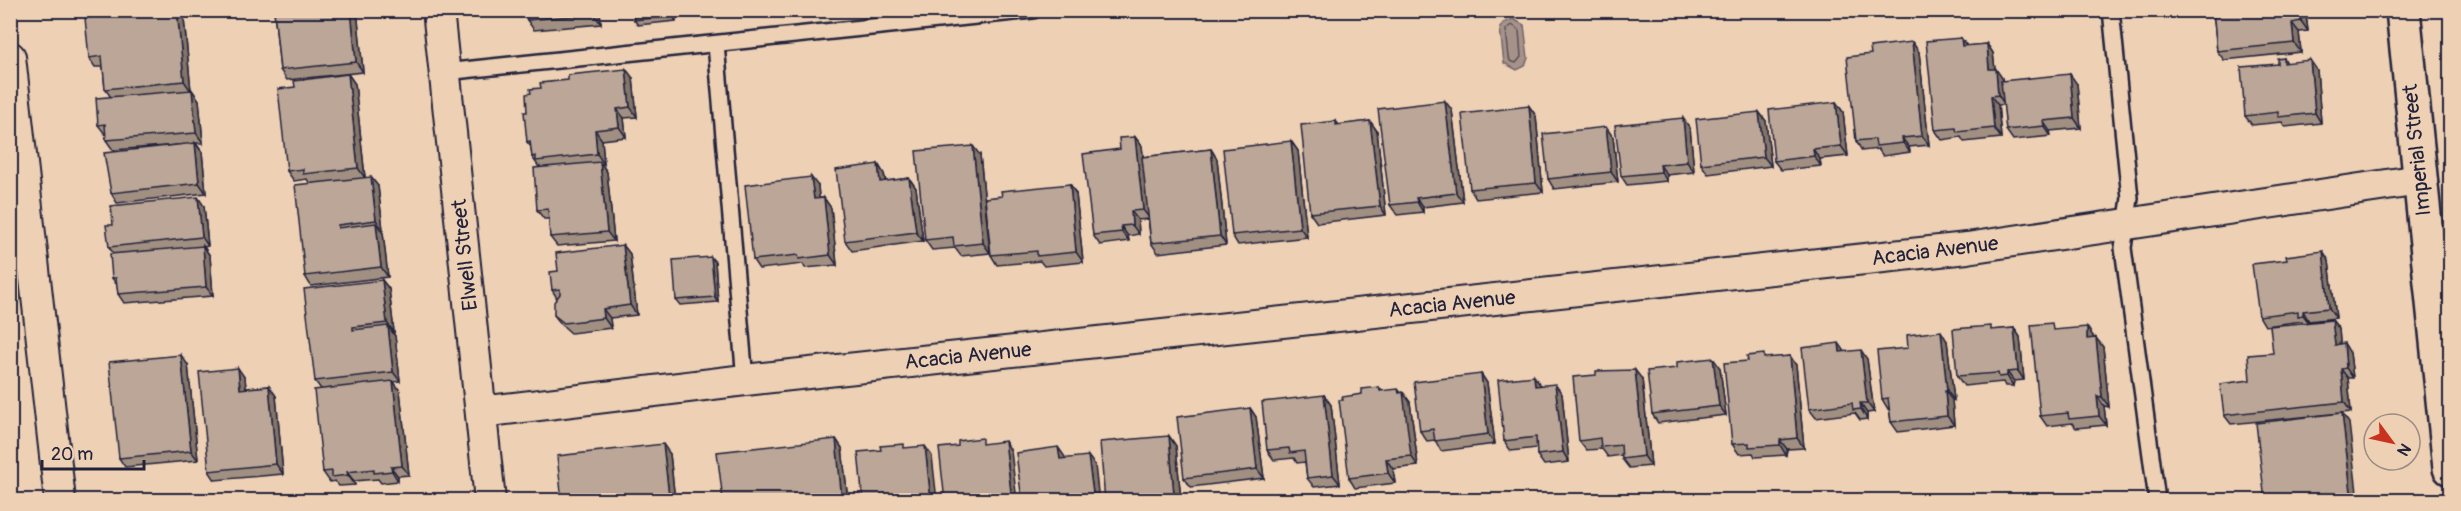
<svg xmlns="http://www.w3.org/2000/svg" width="2461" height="511" font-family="Pangolin,sans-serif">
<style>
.water{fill:#a69289;stroke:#71656a;stroke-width:1.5}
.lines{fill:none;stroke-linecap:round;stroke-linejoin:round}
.shore{stroke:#574f5a;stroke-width:1.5}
.service-casing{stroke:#22223b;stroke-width:20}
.minor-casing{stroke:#22223b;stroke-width:34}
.tertiary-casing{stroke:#22223b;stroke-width:38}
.service{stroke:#eed1b5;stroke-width:15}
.minor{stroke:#eed1b5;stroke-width:30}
.tertiary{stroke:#eed1b5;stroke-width:33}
.wall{fill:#a18f82;stroke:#22223b;stroke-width:1.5}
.shaded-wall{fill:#83746a;stroke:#22223b;stroke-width:1.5}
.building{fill:#bba697;stroke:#22223b;stroke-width:1.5}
.labels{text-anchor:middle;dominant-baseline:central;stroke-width:5;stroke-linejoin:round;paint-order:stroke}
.street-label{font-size:21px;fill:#22223b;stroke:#eed1b5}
</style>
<rect width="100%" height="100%" fill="#eed1b5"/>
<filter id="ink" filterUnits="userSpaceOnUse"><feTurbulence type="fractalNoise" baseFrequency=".0167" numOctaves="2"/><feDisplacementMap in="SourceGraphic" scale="12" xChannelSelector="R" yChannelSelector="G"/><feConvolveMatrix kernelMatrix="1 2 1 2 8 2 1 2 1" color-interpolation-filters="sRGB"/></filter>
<g filter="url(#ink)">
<!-- water -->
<polygon class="water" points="1513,19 1524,25 1528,58 1525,66 1517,70 1504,63 1500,28 1503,23"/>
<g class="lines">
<!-- shore -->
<polygon class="shore" points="1512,25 1519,30 1521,57 1516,63 1510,61 1509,57 1506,30"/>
<!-- service casing -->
<g class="service-casing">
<g id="service">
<polyline points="2111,10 2130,198 2123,248 2157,500"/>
<polyline points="716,44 745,380"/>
<polyline points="445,72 1033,10"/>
</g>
</g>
<!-- minor casing -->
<g class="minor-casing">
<g id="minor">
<polyline points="438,10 490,500"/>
<polyline points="10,57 60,500"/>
<polyline points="481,412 745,380 1967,248 2420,180"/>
</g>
</g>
<!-- tertiary casing -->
<g class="tertiary-casing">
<polyline id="tertiary" points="2403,10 2450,468"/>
</g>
<!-- service -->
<use href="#service" class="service"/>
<!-- minor -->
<use href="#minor" class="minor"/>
<!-- tertiary -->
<use href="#tertiary" class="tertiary"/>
</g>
<!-- wall -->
<g class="wall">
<polygon points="161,10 178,10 184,19 191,91 192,90 199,100 203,143 196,143 202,152 206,193 117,203 111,193 178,145 113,150 106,140 106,134 105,134 98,125 111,97 105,89 103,67 95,67 89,58"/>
<polygon points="274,10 357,10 363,72 287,80 280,70"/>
<polygon points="600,10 601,24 534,30 527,20"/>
<polygon points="675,10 676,21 638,25 634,20"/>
<polygon points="2213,10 2303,10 2306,15 2308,31 2299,32 2301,52 2224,60 2217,51"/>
<polygon points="1961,38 1967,46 1987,44 1993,53 1995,69 2002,78 2002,81 2077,84 2081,128 2050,131 2051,136 2013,140 2006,130 2004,105 1998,105 2001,138 1964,142 1961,137 1942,140 1935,130"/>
<polygon points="1912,42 1919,52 1929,145 1909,147 1910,152 1883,156 1878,149 1862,151 1856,141 1871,54"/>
<polygon points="2284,58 2287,63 2317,70 2321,123 2285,127 2282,122 2252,125 2245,116 2278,64"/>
<polygon points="348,74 355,84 365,177 378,186 383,230 381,230 383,233 388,277 311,286 305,276 310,184 307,179 294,181 287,171 295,87"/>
<polygon points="633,78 637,117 624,118 626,137 602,140 604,164 601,164 607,172 614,241 557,246 550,237 549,219 544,219 537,210 541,168 540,166 539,167 532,157 531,147 527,142 527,112 531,93"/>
<polygon points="1836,102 1843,112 1848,156 1820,159 1821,166 1781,170 1774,161"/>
<polygon points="1529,106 1536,116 1543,192 1476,199 1470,189"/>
<polygon points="1452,110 1463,202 1423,207 1423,212 1397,215 1390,205"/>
<polygon points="1759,112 1766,121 1771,166 1708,174 1701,164"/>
<polygon points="1336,121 1339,125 1370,121 1377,131 1386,215 1317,223 1310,213"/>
<polygon points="1690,128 1694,172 1667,175 1667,181 1627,185 1621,176"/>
<polygon points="1135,137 1142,146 1143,157 1211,149 1217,159 1226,245 1158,253 1151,243 1148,219 1138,220 1139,234 1128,236 1129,241 1100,245 1093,235 1120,149"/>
<polygon points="1613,137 1618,182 1554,189 1548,179"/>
<polygon points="1291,141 1298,151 1307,237 1238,245 1232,235"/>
<polygon points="980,155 990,253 961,256 955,248 932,250 925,240"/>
<polygon points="878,164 884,174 886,181 909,178 916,188 923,241 852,251 845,241"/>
<polygon points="1070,184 1076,194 1083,262 1044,266 1040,261 997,265 991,255 1002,196"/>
<polygon points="818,186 819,198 824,198 831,208 837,265 805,268 803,264 759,269 753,260"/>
<polygon points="204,206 208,246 204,247 210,256 213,296 124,303 118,294 117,285 112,278 113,253 109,247 113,225"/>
<polygon points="623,245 630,254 637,315 610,318 611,328 571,333 561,324 554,315 557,298 552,290 558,271"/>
<polygon points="2323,251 2329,261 2336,318 2309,321 2309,322 2332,320 2339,329 2340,344 2350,353 2353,378 2348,378 2351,412 2231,424 2224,415 2273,353 2303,323 2302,321 2265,326 2259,316 2287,260"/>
<polygon points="715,262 718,302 680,305 676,300"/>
<polygon points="382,280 389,289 394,332 392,332 395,336 400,381 394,382 400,391 409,475 398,476 398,481 381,483 378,479 354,481 355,485 339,486 335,481 330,482 323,472 321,389 315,381"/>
<polygon points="2014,328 2020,337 2024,380 2014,381 2013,386 2005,386 2003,382 1964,386 1957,376 1993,330"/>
<polygon points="2057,330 2093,336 2093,338 2096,338 2103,347 2109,407 2104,406 2106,425 2076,428 2072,423 2047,426 2040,416"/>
<polygon points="1947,341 1954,400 1952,400 1954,425 1898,432 1891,422 1889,408 1888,409 1882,399 1908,348"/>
<polygon points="1845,352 1867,359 1874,412 1867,413 1867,419 1860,420 1855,413 1816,418 1809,409"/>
<polygon points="1790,356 1796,365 1804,448 1787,449 1786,455 1755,457 1753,453 1739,454 1732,444 1748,361"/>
<polygon points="188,365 198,460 125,467 119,458"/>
<polygon points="1720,368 1726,415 1658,423 1652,414"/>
<polygon points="1481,374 1487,383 1495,444 1441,451 1435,440 1427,441 1420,431"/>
<polygon points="245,378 246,388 269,386 276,396 283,474 215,480 209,471"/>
<polygon points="1642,379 1651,466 1629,468 1622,459 1622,455 1608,457 1602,449 1586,450 1579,441"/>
<polygon points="1540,385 1562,394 1569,462 1544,465 1537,455 1537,448 1511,451 1504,441"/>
<polygon points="1379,387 1382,391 1401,393 1410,402 1418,466 1393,469 1395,483 1355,488 1349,478 1362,394"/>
<polygon points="1324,395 1331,405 1340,484 1314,487 1307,478 1305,462 1297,463 1294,458 1274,460 1267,450"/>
<polygon points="1250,408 1256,417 1264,478 1191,487 1184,478"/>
<polygon points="1169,436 1176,446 1181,501 1105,501"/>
<polygon points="836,439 842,448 848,501 723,500"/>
<polygon points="670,454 675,501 562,501"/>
</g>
<!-- shaded-wall -->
<g class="shaded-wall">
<polygon points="177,10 178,10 184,19 191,91 184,81"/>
<polygon points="351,10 357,10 363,72 356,62"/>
<polygon points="594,10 600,10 601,24 594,14"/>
<polygon points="672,10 675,10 676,21 673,16"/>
<polygon points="2300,10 2303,10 2306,15 2308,31 2301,21"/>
<polygon points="2292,23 2299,32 2301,52 2294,43"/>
<polygon points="1961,38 1968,48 1962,46"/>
<polygon points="1912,42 1919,52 1929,145 1922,136"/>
<polygon points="1987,44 1993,53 1996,79 1989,69"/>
<polygon points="2310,60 2317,70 2321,123 2315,113"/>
<polygon points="626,69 633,78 637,117 630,107"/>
<polygon points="1996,69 2002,78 2005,105 1998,95"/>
<polygon points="348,74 355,84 365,178 358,168"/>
<polygon points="2070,74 2077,84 2081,128 2074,118"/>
<polygon points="192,90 199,100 203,143 196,133"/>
<polygon points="1991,96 1998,105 2001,138 1994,128"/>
<polygon points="1445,101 1452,110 1463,202 1456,193"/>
<polygon points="1836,102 1843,112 1848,156 1841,146"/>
<polygon points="1529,106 1536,116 1543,192 1536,183"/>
<polygon points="617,109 624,118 626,137 619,127"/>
<polygon points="1759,112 1766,121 1771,166 1764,157"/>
<polygon points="1683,118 1690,128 1694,172 1687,162"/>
<polygon points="1370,121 1377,131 1386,215 1380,206"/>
<polygon points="2043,121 2050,131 2051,136 2044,126"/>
<polygon points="1606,127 1613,137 1618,182 1611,172"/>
<polygon points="595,130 602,140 604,164 597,154"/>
<polygon points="1135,137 1142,146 1150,219 1143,210"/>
<polygon points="1902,138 1909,147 1910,152 1903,143"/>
<polygon points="1291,141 1298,151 1307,237 1300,228"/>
<polygon points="195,143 202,152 206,193 199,183"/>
<polygon points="973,146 980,155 990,253 983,243"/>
<polygon points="1211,149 1217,159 1226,245 1220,236"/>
<polygon points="1813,149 1820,159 1821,166 1814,156"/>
<polygon points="600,162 607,172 614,241 607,232"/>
<polygon points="878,164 884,174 887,192 880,182"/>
<polygon points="1660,165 1667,175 1667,181 1661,172"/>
<polygon points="371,177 378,186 383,230 376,220"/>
<polygon points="811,177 818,186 820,209 814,199"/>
<polygon points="909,178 916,188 923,241 916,232"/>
<polygon points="1070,184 1076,194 1083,262 1076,252"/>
<polygon points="198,197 204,206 208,246 202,237"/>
<polygon points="824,198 831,208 837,265 830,255"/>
<polygon points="1416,198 1423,207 1423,212 1417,202"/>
<polygon points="1131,211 1138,220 1139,234 1132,225"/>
<polygon points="376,223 383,233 388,277 381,267"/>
<polygon points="1121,226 1128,236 1129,241 1122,232"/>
<polygon points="623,245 630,254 637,315 630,305"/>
<polygon points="203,246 210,256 213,296 206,287"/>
<polygon points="2323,251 2329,261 2336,318 2329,308"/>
<polygon points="711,257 715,262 718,302 715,297"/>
<polygon points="382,280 389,289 394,332 387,323"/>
<polygon points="603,309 610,318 611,328 604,318"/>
<polygon points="2303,311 2309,321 2310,324 2303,315"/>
<polygon points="2332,320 2339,329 2341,354 2335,345"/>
<polygon points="388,326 395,336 400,381 393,372"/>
<polygon points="2087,327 2093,336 2094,348 2087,339"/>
<polygon points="2014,328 2020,337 2024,380 2018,371"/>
<polygon points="1941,331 1947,341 1954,400 1947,391"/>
<polygon points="2096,338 2103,347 2109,407 2102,397"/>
<polygon points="1839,343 1846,353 1840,352"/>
<polygon points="2344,343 2350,353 2353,378 2346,368"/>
<polygon points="1861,350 1867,359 1874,412 1867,403"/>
<polygon points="181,355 188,365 198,460 191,451"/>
<polygon points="1790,356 1796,365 1804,448 1797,438"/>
<polygon points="1713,358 1720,368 1726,415 1719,406"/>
<polygon points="238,368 245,378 247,398 240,389"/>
<polygon points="2341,369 2348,378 2351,412 2344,402"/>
<polygon points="1635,370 1642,379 1651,466 1644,456"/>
<polygon points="2007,372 2014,381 2013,386 2007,376"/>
<polygon points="1481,374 1487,383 1495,444 1488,434"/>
<polygon points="1534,376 1541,386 1535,386"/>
<polygon points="393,381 400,391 409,475 402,466"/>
<polygon points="1555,384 1562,394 1569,462 1563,452"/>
<polygon points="269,386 276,396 283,474 276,464"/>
<polygon points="1398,389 1404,397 1403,392 1410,402 1418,466 1411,456"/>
<polygon points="1945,391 1952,400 1954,425 1947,416"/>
<polygon points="1324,395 1331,405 1340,484 1333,475"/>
<polygon points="2097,396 2104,406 2106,425 2099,416"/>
<polygon points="1860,403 1867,413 1867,419 1861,409"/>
<polygon points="1250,408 1256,417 1264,478 1257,469"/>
<polygon points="2342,413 2349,423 2358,501 2352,501"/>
<polygon points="1169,436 1176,446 1181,501 1178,501 1174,495"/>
<polygon points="836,439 842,448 848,501 842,501"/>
<polygon points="1780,440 1787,449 1786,455 1780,445"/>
<polygon points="1005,441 1011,451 1017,501 1012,501"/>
<polygon points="663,444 670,454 675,501 672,501 669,496"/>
<polygon points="925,446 932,456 937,501 931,501"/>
<polygon points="1058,447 1065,457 1067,469 1060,459"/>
<polygon points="1088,456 1095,465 1099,501 1094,501"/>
<polygon points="1386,459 1393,469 1395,483 1388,473"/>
<polygon points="391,467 398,476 398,481 392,471"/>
<polygon points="347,472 354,481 355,485 348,475"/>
</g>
<!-- building -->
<g class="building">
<polygon points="161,10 177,10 184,81 105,89 102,56 89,58 85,18"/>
<polygon points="274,10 351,10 356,62 280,70"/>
<polygon points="526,10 594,10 594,14 527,20"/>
<polygon points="633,10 672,10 673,16 634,20"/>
<polygon points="2213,10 2300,10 2301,21 2292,23 2294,43 2217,51"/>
<polygon points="1961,38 1962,46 1987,44 1989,69 1996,69 1998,95 1991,96 1994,128 1957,132 1956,128 1935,130 1926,41"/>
<polygon points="1912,42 1922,136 1902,138 1903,143 1876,146 1875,139 1856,141 1847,57 1871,54 1870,47"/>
<polygon points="2284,58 2284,63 2310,60 2315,113 2278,117 2278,112 2245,116 2241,67 2278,64 2278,59"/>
<polygon points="626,69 630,107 617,109 619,127 595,130 597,154 536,161 536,156 532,157 530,141 527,142 524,112 527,112 526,94 531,93 530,89 541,88 540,83 568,80 568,75"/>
<polygon points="348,74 358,168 303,174 303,169 287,171 278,89 295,87 294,81"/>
<polygon points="2070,74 2074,118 2043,121 2044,126 2006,130 2001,81"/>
<polygon points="192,90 196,133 106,140 105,124 98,125 96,98"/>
<polygon points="1445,101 1456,193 1416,198 1417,202 1390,205 1378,109"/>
<polygon points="1836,102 1841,146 1813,149 1814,156 1774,161 1769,110"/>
<polygon points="1529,106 1536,183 1470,189 1462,114"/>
<polygon points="1759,112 1764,157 1701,164 1696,119"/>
<polygon points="1683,118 1687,162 1660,165 1661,172 1621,176 1615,125"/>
<polygon points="1336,121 1336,125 1370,121 1380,206 1310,213 1301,125"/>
<polygon points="1606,127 1611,172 1548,179 1543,134"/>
<polygon points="1135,137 1143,210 1131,211 1132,225 1121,226 1122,232 1093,235 1083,154 1120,149 1119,138"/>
<polygon points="1291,141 1300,228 1232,235 1223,149"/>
<polygon points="195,143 199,183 111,193 104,153"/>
<polygon points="973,146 983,243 954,246 953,237 925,240 916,151"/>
<polygon points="1211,149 1220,236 1151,243 1142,157"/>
<polygon points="600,162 607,232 550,237 548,209 537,210 534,168"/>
<polygon points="878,164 880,182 909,178 916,232 845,241 836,170"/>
<polygon points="371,177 376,220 338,225 338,228 376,223 381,267 305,276 295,185"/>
<polygon points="811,177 814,199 824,198 830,255 799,259 798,255 753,260 745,185"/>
<polygon points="1070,184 1076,252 1037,256 1037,251 991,255 985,198 1002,196 1001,191"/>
<polygon points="198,197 202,237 109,247 106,225 113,225 111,206"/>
<polygon points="623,245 630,305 603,309 604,318 564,323 554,315 554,302 560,294 560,289 552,290 550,272 558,271 556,253"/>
<polygon points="203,246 206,287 118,294 116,278 112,278 110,254"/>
<polygon points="2323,251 2329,308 2303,311 2303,315 2298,316 2298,311 2259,316 2252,264 2287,260 2286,256"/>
<polygon points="711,257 715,297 676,300 673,260"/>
<polygon points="382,280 387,323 353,327 353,330 388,326 393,372 315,381 304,289"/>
<polygon points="2332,320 2335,345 2344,343 2346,368 2341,369 2344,402 2224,415 2220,384 2250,380 2248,355 2273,353 2270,326"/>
<polygon points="2052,323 2053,330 2087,327 2087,339 2096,338 2102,397 2097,396 2099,416 2069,419 2068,413 2040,416 2031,325"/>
<polygon points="1991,326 1991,330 2014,328 2018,371 2007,372 2007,376 1999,377 1998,373 1957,376 1953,329"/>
<polygon points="1941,331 1947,391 1945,391 1947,416 1891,422 1888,398 1882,399 1877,351 1908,348 1907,335"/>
<polygon points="1839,343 1840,352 1861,350 1867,403 1860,403 1861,409 1853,410 1852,403 1809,409 1802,348"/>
<polygon points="1764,354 1764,358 1790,356 1797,438 1780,440 1780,445 1749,447 1749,443 1732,444 1724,363 1748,361 1747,356"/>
<polygon points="181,355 191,451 119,458 109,362"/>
<polygon points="1713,358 1719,406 1652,414 1647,371 1677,368 1677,362"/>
<polygon points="238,368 240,389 269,386 276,464 209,471 199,372"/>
<polygon points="1635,370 1644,456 1622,459 1621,445 1601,447 1600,438 1579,441 1573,377 1596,375 1596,371"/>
<polygon points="1481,374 1488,434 1435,441 1433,429 1420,431 1414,382"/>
<polygon points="1534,376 1535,386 1555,384 1563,452 1537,455 1536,437 1504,441 1498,380"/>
<polygon points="393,381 402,466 391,467 392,471 374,473 374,469 347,472 348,475 332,477 332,471 323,472 314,390"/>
<polygon points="1379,387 1380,391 1398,389 1399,393 1403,392 1411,456 1386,459 1388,473 1349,478 1339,400 1343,400 1342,397 1362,394 1362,389"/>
<polygon points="1324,395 1333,475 1307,478 1304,451 1290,453 1289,448 1267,450 1262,402"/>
<polygon points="1250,408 1257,469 1184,478 1177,417"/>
<polygon points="2342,413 2352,501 2265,501 2256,423"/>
<polygon points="1169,436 1174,495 1118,501 1105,501 1100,442"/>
<polygon points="982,438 982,444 1005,441 1012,501 945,501 939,448 958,446 958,441"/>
<polygon points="836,439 842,501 743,501 743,498 723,500 717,452"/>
<polygon points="663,444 669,496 628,501 562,501 557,456"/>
<polygon points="904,444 904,448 925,446 931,501 863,501 858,452 881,450 880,446"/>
<polygon points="1058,447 1060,459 1088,456 1094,501 1022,501 1016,453"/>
</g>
</g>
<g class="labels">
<!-- street labels -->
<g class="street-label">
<text transform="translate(2417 150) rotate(-96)">Imperial Street</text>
<text transform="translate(1935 251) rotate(-7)">Acacia Avenue</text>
<text transform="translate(465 255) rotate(-96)">Elwell Street</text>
<text transform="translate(1452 304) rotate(-6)">Acacia Avenue</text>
<text transform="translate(968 356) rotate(-6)">Acacia Avenue</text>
</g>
</g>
<!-- margin -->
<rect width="2461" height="511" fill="none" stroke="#eed1b5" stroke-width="36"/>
<rect x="18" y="18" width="2425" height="475" fill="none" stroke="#22223b" stroke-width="2" filter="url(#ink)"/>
<!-- north arrow -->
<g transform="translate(2392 442) rotate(123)"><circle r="28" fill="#eed1b5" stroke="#9c8b84" stroke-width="1.5"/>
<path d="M0-4.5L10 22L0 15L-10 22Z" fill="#c8321e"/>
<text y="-9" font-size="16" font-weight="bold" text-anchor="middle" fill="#22223b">N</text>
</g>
<!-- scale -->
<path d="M42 460v9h102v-9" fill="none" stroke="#22223b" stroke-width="3"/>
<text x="51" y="460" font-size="18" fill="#22223b" stroke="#eed1b5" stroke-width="4.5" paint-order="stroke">20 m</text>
</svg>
